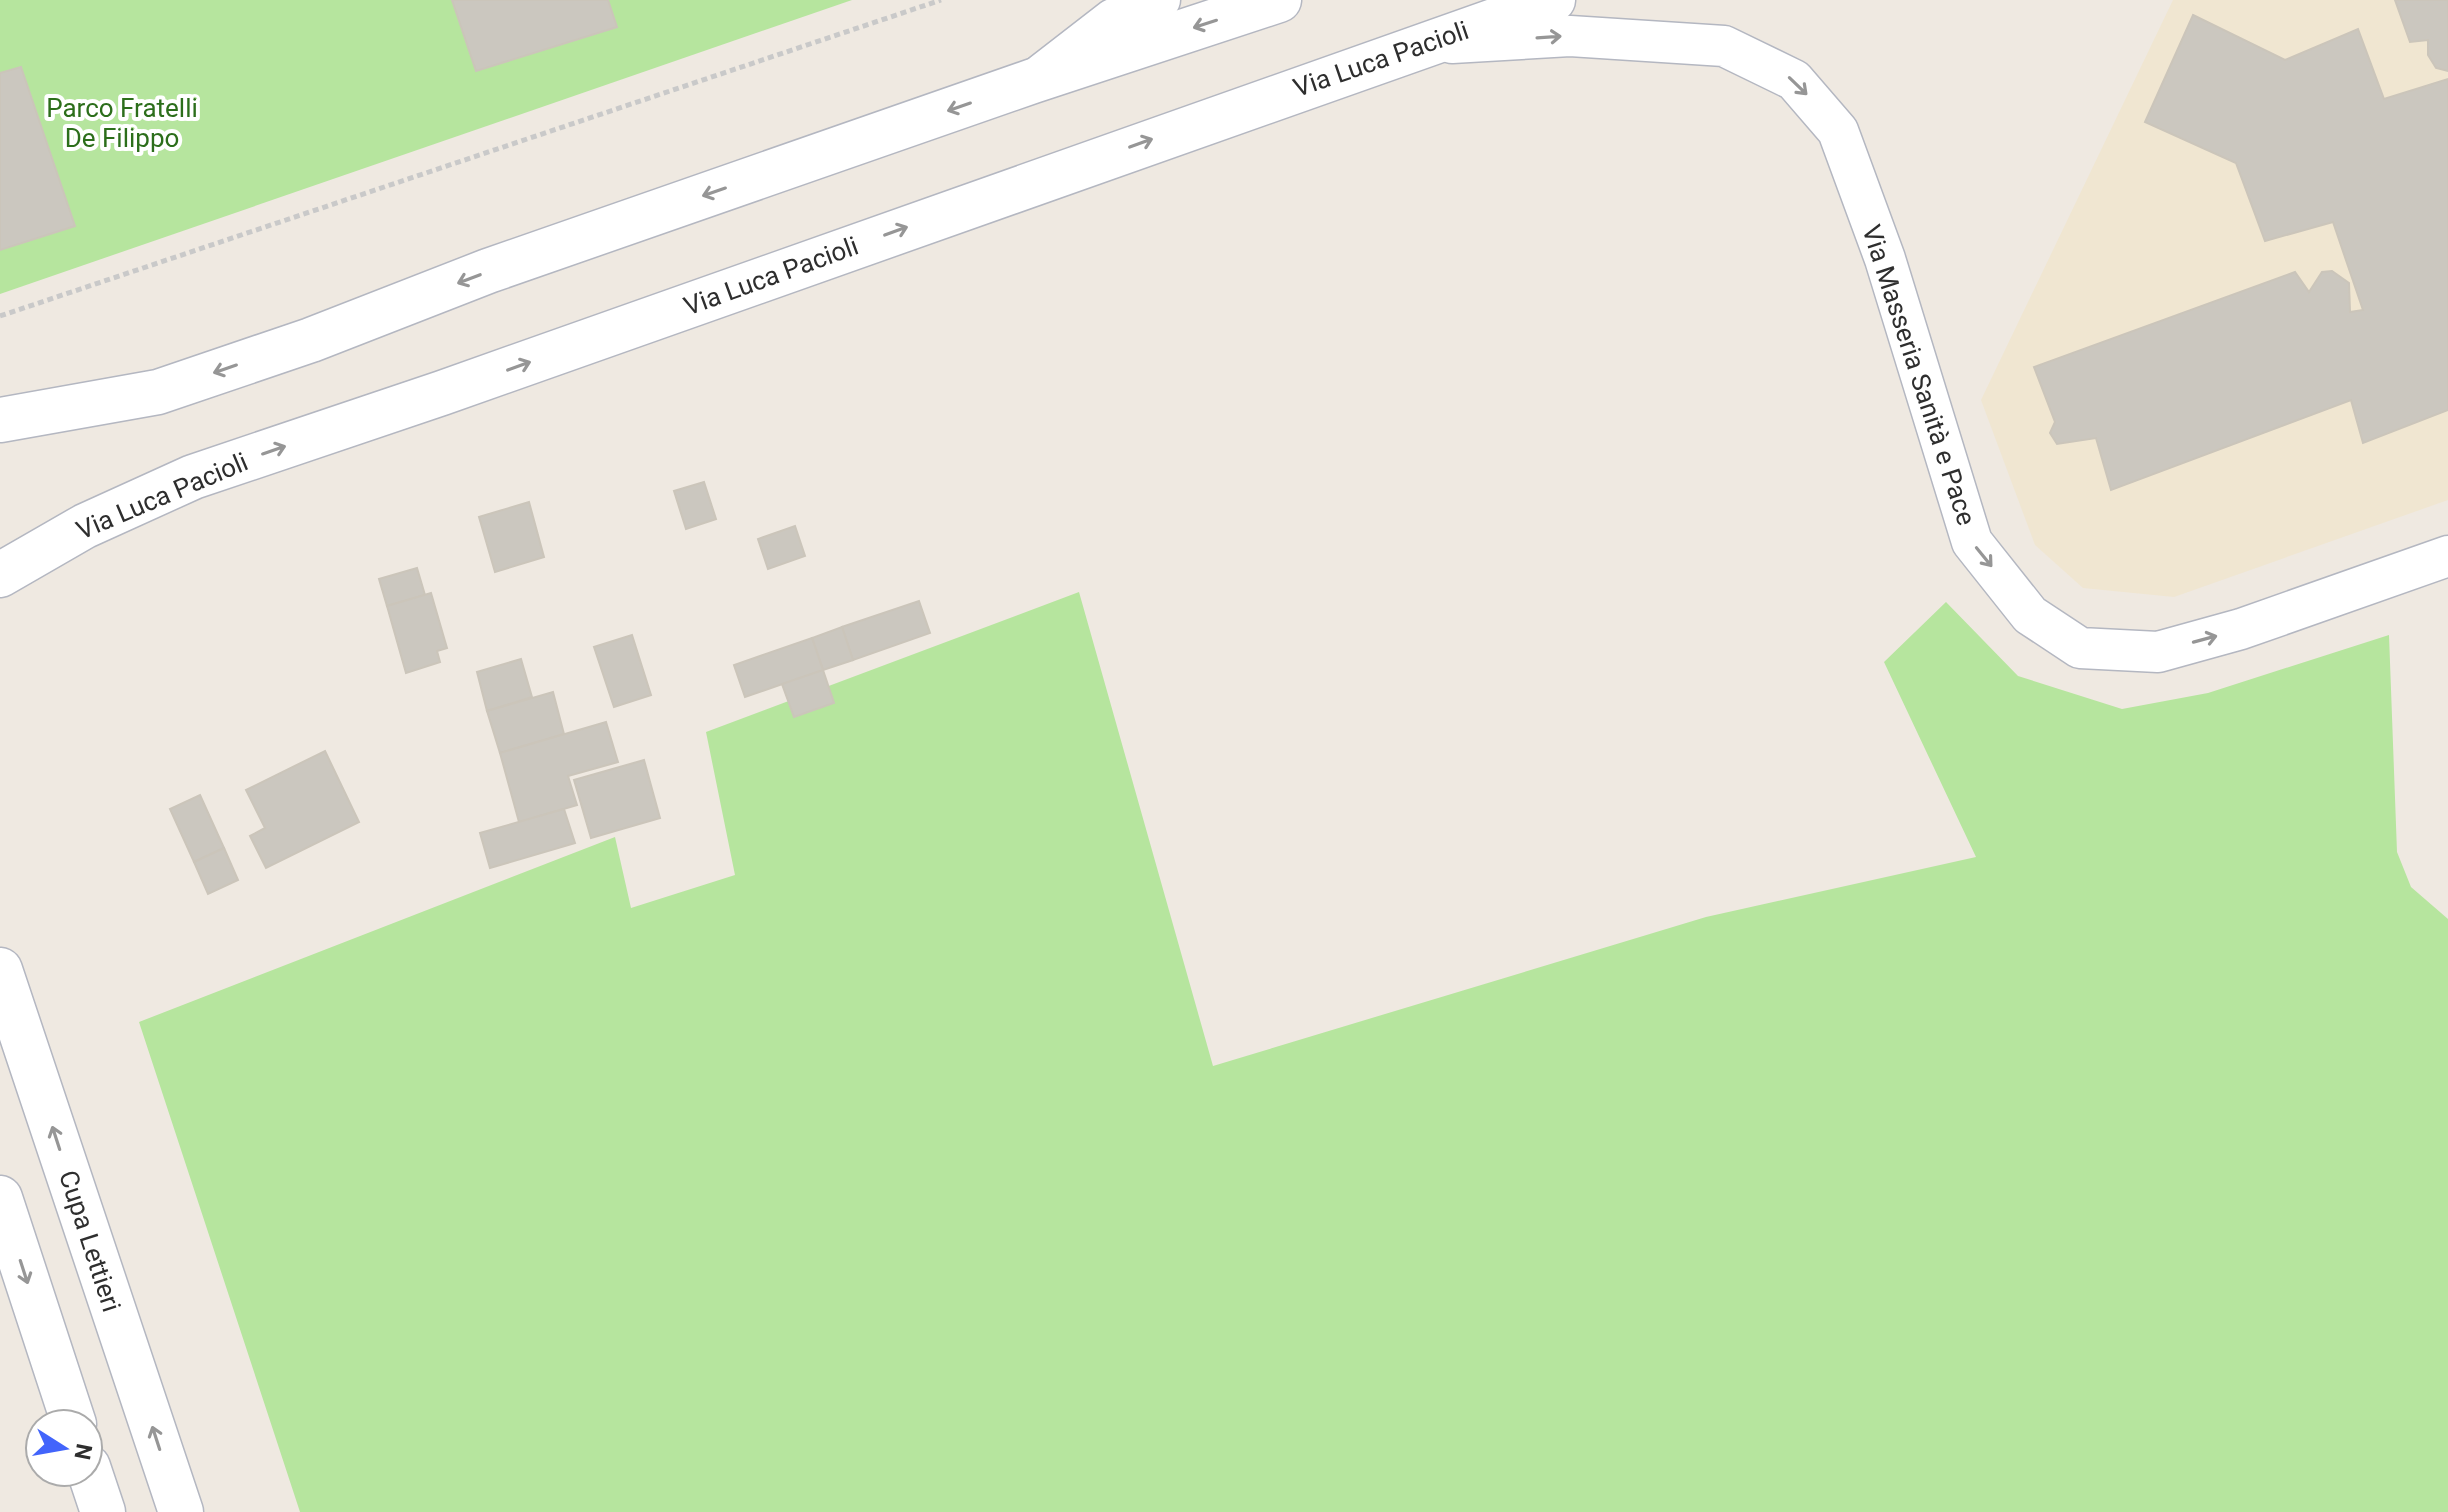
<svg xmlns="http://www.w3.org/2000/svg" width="2448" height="1512" font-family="Roboto,sans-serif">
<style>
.education{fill:#f0e6d1}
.green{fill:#b6e59e}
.building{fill:#cbc7bf;stroke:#cbc5ba;stroke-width:2}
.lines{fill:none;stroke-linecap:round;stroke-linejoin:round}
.minor-casing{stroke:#b4b7c1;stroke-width:43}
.secondary-casing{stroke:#b4b7c1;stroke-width:47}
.path{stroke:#c9c9c9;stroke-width:5;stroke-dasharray:6 4;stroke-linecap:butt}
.minor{stroke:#fff;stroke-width:40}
.secondary{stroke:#fff;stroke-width:44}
.oneway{stroke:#969696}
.labels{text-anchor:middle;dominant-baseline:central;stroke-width:8;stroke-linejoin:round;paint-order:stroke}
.street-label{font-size:26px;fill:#2e2e2e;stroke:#fff}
.park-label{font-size:26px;fill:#2c6e1b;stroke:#fff}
</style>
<rect width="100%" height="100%" fill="#efe9e1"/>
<!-- education -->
<polygon class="education" points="2173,0 2448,0 2448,500 2174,597 2083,588 2035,545 1981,400"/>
<!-- green -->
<g class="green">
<polygon points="0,0 852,0 0,294"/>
<polygon points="1079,592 1213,1066 1706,917 1976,857 1884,662 1946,602 2018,676 2122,709 2208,693 2389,635 2397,852 2411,887 2448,919 2448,1512 300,1512 139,1022 615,837 631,908 735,875 706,732"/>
</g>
<!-- building -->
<g class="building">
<polygon points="452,0 608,0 617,27 476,71"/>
<polygon points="2395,0 2448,0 2448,71 2436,68 2428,55 2428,40 2410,42"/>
<polygon points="2193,15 2285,60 2358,29 2384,99 2448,79 2448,410 2363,443 2351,400 2111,490 2096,438 2057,444 2050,433 2055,422 2034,367 2295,272 2309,292 2322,272 2332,271 2349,283 2350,312 2363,310 2333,222 2265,241 2236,163 2145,122"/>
<polygon points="21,67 75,226 0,250 0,73"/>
<polygon points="704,482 716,519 686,529 674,491"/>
<polygon points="529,502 544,557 495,572 479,517"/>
<polygon points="795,526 805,556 768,569 758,539"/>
<polygon points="417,568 425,595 387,606 379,579"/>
<polygon points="431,593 447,648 437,651 440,662 406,673 387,606"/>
<polygon points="919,601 930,633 853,660 842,627"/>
<polygon points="842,627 853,660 823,670 812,638"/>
<polygon points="632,635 651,695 614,707 594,647"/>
<polygon points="812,638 823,670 745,697 734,665"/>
<polygon points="521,659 532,697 487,711 477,672"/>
<polygon points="823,670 834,703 794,717 782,684"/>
<polygon points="553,692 564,734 500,753 487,711"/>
<polygon points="606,722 618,762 568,776 577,805 519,822 500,753"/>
<polygon points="325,751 359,822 266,868 250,836 265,828 246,790"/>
<polygon points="644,760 660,818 591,838 574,780"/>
<polygon points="200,795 224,848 194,862 170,809"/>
<polygon points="564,809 575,843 490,868 480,833"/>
<polygon points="224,848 238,880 208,894 194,862"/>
</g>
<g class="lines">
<!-- minor casing -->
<g class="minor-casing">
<g id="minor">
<polyline points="1452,43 1570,36 1724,46 1794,80 1838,131 1885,259 1972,542 2030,615 2080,648 2158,652 2241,629 2448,556"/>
<polyline points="1042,74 1113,19 1160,0"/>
</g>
</g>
<!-- secondary casing -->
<g class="secondary-casing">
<g id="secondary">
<polyline points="0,420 158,392 311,340 488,271 1033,81 1279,0"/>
<polyline points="0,575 85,526 193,477 442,393 1553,0"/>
<polyline points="0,970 181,1512"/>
<polyline points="0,1198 74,1424"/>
<polyline points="88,1467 103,1512"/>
</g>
</g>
<!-- path -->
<polyline class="path" points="0,316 941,0"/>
<!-- minor -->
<use href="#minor" class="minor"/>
<!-- secondary -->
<use href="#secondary" class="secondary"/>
</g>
<!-- one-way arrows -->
<defs><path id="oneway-shaft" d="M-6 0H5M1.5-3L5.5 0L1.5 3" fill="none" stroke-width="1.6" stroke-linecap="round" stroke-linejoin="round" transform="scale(2)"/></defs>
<g class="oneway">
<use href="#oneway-shaft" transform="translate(1205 24) rotate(162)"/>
<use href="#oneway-shaft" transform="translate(1549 37) rotate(-4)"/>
<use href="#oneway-shaft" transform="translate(1798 86) rotate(44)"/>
<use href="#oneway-shaft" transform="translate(959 107) rotate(161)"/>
<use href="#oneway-shaft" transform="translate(1141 143) rotate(-20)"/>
<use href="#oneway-shaft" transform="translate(714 192) rotate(161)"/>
<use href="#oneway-shaft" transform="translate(896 231) rotate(-20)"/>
<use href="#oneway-shaft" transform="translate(469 279) rotate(159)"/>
<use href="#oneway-shaft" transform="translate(519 366) rotate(-20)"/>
<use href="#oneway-shaft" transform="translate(225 369) rotate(161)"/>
<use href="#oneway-shaft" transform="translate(274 450) rotate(-19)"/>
<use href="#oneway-shaft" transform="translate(1984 557) rotate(51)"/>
<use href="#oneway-shaft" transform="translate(2205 639) rotate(-15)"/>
<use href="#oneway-shaft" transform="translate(56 1138) rotate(-108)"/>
<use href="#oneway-shaft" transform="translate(24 1272) rotate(72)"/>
<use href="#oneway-shaft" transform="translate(156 1438) rotate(-108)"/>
</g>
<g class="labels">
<!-- street labels -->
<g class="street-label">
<text transform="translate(1381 59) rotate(-19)">Via Luca Pacioli</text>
<text transform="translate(771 276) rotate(-20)">Via Luca Pacioli</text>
<text transform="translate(1919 375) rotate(72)">Via Masseria Sanità e Pace</text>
<text transform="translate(162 496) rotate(-23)">Via Luca Pacioli</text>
<text transform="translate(90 1241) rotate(72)">Cupa Lettieri</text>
</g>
<!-- park labels -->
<g class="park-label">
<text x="122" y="108">Parco Fratelli<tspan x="122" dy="30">De Filippo</tspan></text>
</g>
</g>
<!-- north arrow -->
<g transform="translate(64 1448) rotate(101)"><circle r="38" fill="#ffffff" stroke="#ababab" stroke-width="2"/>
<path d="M0-6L14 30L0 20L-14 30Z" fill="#4264fb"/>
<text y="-12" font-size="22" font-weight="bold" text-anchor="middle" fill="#2e2e2e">N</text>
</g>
</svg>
